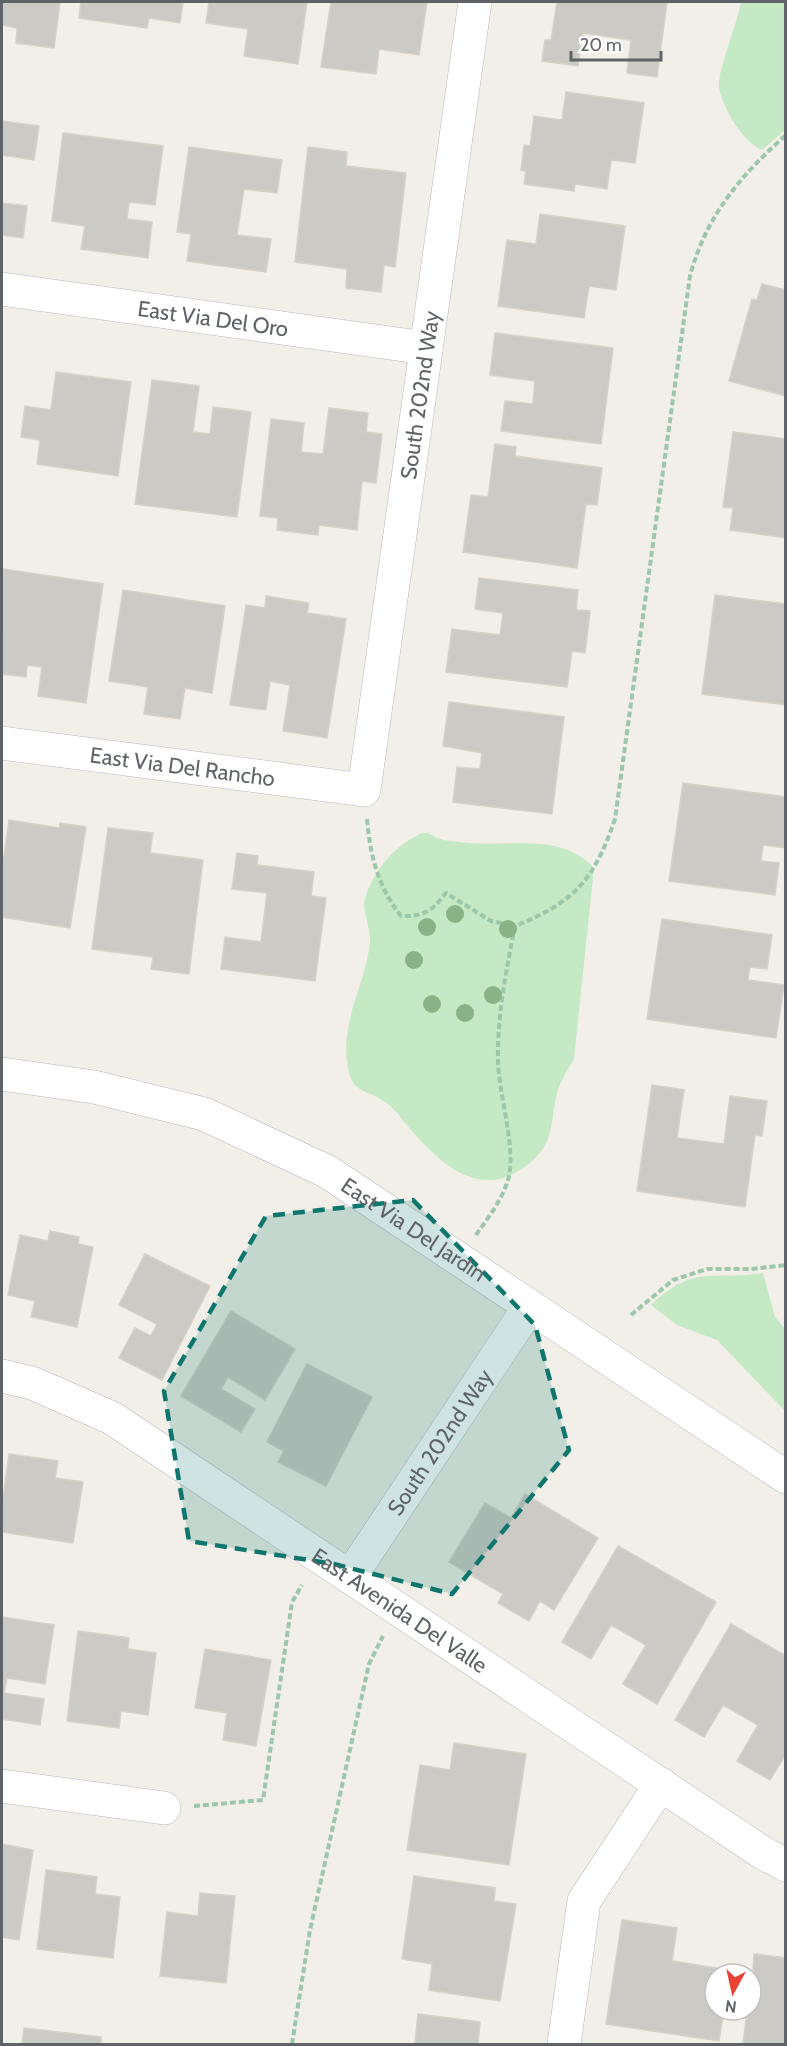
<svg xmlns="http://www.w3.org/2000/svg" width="787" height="2046" font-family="Cabin,sans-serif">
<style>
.green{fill:#c5e8c5}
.building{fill:#cccac5;stroke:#d6d1c6;stroke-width:1.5}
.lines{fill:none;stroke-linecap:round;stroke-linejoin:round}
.minor-casing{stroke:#b5b8bc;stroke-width:34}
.path{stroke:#9cc7a9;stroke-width:4;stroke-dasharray:6 3;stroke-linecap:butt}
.minor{stroke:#fff;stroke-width:33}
.tree{fill:#89b387}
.marked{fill:#0f766e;fill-opacity:0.2;stroke:#0f766e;stroke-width:4.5;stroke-dasharray:12 8;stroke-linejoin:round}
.labels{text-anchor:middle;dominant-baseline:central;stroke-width:6;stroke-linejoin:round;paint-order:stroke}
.street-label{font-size:22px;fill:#5f6368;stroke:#fff}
</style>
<rect width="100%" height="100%" fill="#f1efe8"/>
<!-- green -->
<g class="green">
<path d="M741,2H785V130L762,150C743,142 722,108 719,87C717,73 738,21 741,2Z"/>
<path d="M422,833H429C438,841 447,840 459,842C502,848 561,831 594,868L574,1058C569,1069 561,1079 558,1090C552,1109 554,1130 544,1147C536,1159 526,1167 513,1174C467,1197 428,1150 401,1118C396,1111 389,1104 382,1100C370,1092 355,1092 350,1076C336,1029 364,989 370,944C372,928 360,910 366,895C377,866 395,846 422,833Z"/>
<path d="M763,1273L775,1317L785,1329V1411L717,1340L677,1325L651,1305C695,1263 713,1281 763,1273Z"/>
</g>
<!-- building -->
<g class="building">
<polygon points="2,2 60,2 54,48 16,43 17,28 2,25"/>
<polygon points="81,2 183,2 180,23 149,18 147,28 79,18"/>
<polygon points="209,2 307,2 298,64 244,56 248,29 206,23"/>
<polygon points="331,2 427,2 419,55 379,49 376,74 321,67"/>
<polygon points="557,2 667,2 657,77 627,73 631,40 583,33 578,66 542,61 545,40 551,40"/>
<polygon points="566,92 644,103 635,163 611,160 607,189 575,184 574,191 524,184 526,171 521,170 524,145 530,146 534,116 562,120"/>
<polygon points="2,121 39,126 34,160 2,155"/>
<polygon points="63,133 163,146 155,205 129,202 127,219 152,222 148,258 81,249 85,226 52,221"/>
<polygon points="189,147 282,160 277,193 244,189 237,235 271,239 266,272 187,261 191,234 177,232"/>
<polygon points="308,147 347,152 346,166 406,173 395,267 384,265 381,292 346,288 347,269 295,262"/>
<polygon points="2,203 27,206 23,238 2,235"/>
<polygon points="540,214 625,226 616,290 589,286 584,318 498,306 507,240 536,244"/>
<polygon points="762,284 786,290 786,396 729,381 752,299 757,300"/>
<polygon points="495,333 613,348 601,444 501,431 505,401 533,404 535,381 490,375"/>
<polygon points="56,372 131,382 118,476 37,464 40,440 21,437 25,406 51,410"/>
<polygon points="152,380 199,386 193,432 210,434 213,407 251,412 237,517 135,504"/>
<polygon points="329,408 368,413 366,432 382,434 376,483 362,481 357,530 319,525 318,535 277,530 278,518 260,516 271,419 304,423 301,452 323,454"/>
<polygon points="733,432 786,439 786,538 730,530 733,508 723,507"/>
<polygon points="495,444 516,447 515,456 602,468 597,505 586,504 577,568 463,552 471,495 488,497"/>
<polygon points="3,569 103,584 86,703 38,696 42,667 27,665 26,677 2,674"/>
<polygon points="479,578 578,590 576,610 590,611 585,653 572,651 567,687 446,672 452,629 500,635 503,613 475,609"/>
<polygon points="123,590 225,606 212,693 185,688 180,719 144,714 148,687 109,681"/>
<polygon points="715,595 786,604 786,705 702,694"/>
<polygon points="266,596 309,603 307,613 346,619 327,738 283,731 290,685 270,681 266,710 230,705 246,605 265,608"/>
<polygon points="449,702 564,717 552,814 453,802 457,767 480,769 482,753 443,746"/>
<polygon points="683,783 786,797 786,848 763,845 761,861 779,863 775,895 669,881"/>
<polygon points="9,820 59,828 60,823 86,827 70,928 2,917 2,855 4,856"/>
<polygon points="108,828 153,833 150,853 203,860 189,974 151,969 153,957 92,949"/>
<polygon points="237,853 258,856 257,865 314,872 311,896 326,898 315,981 221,969 225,937 261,942 267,893 232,889"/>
<polygon points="662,919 772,935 767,969 750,967 748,980 784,985 776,1038 647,1019"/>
<polygon points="652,1085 684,1090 677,1138 724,1144 730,1096 767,1101 762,1136 755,1135 745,1207 637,1191"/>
<polygon points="50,1231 79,1237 78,1244 93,1247 77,1327 31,1317 35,1301 8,1295 20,1235 48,1241"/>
<polygon points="145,1254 210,1286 162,1380 119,1358 135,1328 151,1336 157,1324 119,1305"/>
<polygon points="231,1311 295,1349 265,1400 228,1377 221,1389 255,1409 241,1432 181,1396"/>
<polygon points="307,1364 372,1397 326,1486 278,1462 284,1451 267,1442"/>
<polygon points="9,1454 58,1461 55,1478 83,1482 73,1543 2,1532 2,1506"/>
<polygon points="525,1494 598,1538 554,1610 540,1601 529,1621 498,1603 503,1594 449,1562 485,1503 511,1518"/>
<polygon points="618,1546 716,1602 657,1704 623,1684 646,1645 611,1625 591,1659 562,1642"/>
<polygon points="2,1617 54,1625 45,1684 7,1678 4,1693 44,1699 40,1725 2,1719"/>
<polygon points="731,1624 786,1656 786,1754 770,1780 737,1761 758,1725 723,1705 704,1737 675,1720"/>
<polygon points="78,1631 129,1638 128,1649 156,1653 148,1715 121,1711 119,1728 67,1721"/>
<polygon points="205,1649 271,1660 256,1746 223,1740 227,1713 195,1708"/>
<polygon points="454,1743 526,1754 509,1865 407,1850 420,1765 450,1770"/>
<polygon points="2,1844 33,1850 19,1940 2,1937"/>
<polygon points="46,1870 97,1877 95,1894 120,1897 113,1958 37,1949"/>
<polygon points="414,1876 495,1888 494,1901 516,1904 500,2001 429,1990 432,1964 402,1959"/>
<polygon points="200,1893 235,1896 226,1983 160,1976 167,1912 198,1916"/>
<polygon points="622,1920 677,1928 672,1961 730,1970 729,1974 715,1974 715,2010 724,2010 719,2041 606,2024"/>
<polygon points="754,1954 786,1958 786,2044 743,2044 747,2010 751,2010"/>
<polygon points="418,2014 480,2022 478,2044 415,2044"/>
<polygon points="24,2028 101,2037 101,2044 22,2044"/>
</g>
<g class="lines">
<!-- minor casing -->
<g class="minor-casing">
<g id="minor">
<path id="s1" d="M2,289L426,348"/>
<path id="s2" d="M2,743L364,790L475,2"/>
<path id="s3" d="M2,1074L94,1087L204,1114L328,1172L786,1477"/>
<path id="s4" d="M2,1376L32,1383L112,1418L763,1853L786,1865"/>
<path id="s5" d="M350,1577L530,1306"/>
<polyline points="2,1786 164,1808"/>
<polyline points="564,2044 584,1901 661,1784"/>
</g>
</g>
<!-- path -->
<g class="path">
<path d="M367,819C370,855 378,887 401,916C424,917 433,910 446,893L491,921L515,926"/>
<path d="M476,1235C488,1218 502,1200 508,1180C517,1151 499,1095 498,1062C497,1015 506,972 515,926C575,902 594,880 615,819L690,276C706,216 740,176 786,135"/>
<polyline points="631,1315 673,1280 707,1269 751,1269 786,1265"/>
<polyline points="194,1806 263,1800 292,1602 302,1585"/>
<polyline points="292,2044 310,1930 369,1664 383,1636"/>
</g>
<!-- minor -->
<use href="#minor" class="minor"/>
</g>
<!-- trees -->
<g class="tree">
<circle cx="455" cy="914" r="9"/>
<circle cx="427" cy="927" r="9"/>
<circle cx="508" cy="929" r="9"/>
<circle cx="414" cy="960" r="9"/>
<circle cx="493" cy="995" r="9"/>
<circle cx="432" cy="1004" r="9"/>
<circle cx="465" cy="1013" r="9"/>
</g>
<!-- marked area -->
<path class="marked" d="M413,1200L535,1325L569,1450L452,1594L334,1564L189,1541L164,1391L266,1216Z"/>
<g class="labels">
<!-- street labels -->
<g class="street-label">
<text stroke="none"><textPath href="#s1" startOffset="213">East Via Del Oro</textPath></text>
<text stroke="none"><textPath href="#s2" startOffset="764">South 202nd Way</textPath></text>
<text stroke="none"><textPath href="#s2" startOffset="182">East Via Del Rancho</textPath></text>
<text stroke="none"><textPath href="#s3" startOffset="446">East Via Del Jardin</textPath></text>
<text stroke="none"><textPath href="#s5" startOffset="162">South 202nd Way</textPath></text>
<text stroke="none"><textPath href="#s4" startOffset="464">East Avenida Del Valle</textPath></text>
</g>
</g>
<!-- border -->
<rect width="787" height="2046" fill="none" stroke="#5f6368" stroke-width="6"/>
<!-- north arrow -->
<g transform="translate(733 1992) rotate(188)"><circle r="28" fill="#ffffff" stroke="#bfc1c3" stroke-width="1.5"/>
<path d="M0-4.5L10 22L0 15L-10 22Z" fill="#ea4335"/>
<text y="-9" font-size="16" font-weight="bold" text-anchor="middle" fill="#5f6368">N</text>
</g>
<!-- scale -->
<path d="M571 51v9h90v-9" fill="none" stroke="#5f6368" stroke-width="3"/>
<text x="580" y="51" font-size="18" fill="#5f6368" stroke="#ffffff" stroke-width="4.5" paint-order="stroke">20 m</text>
</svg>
